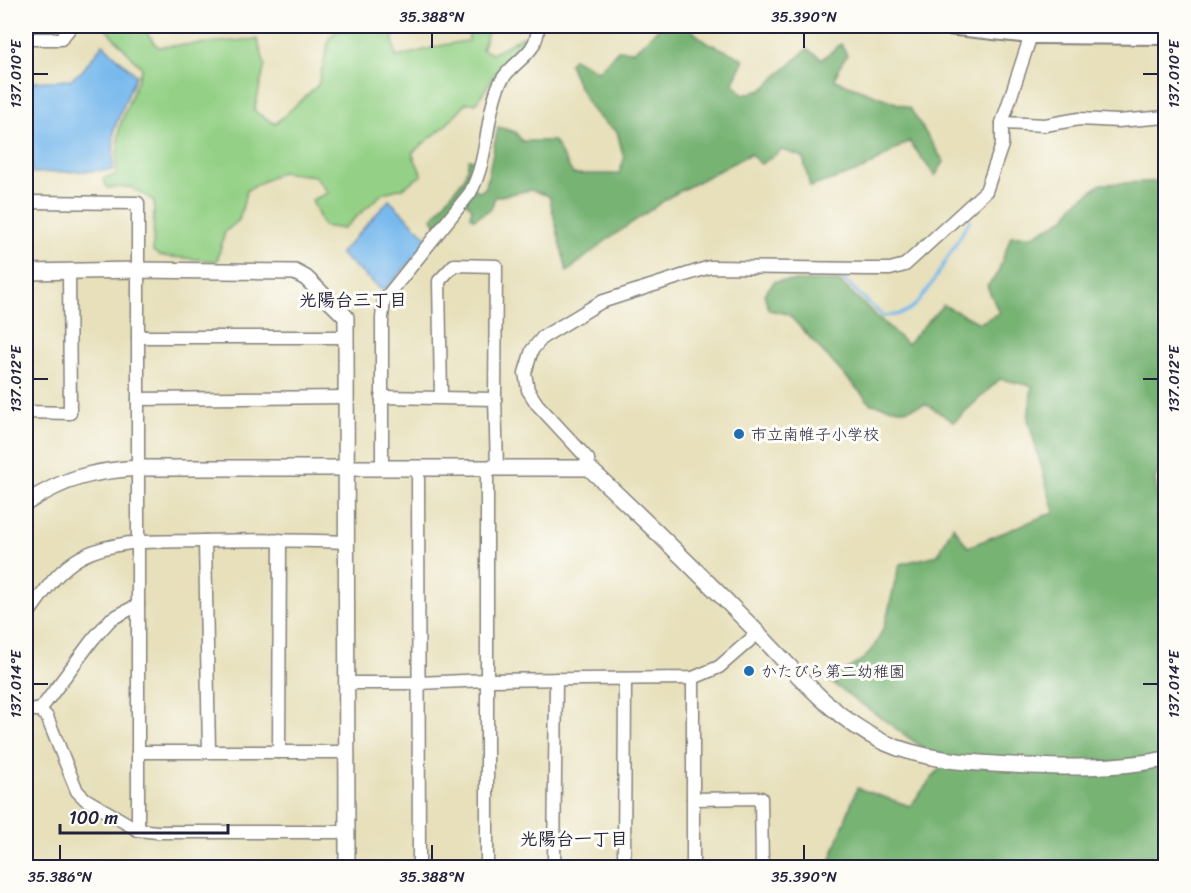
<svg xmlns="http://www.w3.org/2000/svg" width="1191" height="893" font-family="Sriracha,'Klee One',sans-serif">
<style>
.green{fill:#94d186;stroke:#5b7a60;stroke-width:1.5}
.forest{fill:#77b373;stroke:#4c6a57;stroke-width:1.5}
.water{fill:#78b9ed;stroke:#4d6e94;stroke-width:1.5}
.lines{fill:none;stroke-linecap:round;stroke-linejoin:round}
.stream{stroke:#78b9ed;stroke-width:3}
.minor-casing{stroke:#84817b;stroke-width:15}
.tertiary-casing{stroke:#84817b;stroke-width:18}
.secondary-casing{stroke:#84817b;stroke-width:20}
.minor{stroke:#fff;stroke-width:12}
.tertiary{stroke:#fff;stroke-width:15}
.secondary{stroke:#fff;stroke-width:16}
.ticks{fill:none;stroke:#22223b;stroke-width:2}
.poi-dot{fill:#1f6fb2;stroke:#fdfcf7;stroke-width:2}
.labels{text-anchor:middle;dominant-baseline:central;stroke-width:6;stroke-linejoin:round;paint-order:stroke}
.poi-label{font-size:16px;fill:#22223b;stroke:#fdfcf7;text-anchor:start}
.neighbourhood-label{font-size:18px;font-weight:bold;fill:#22223b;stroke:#fdfcf7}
.neatline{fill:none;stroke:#22223b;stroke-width:2}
.ticks-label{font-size:15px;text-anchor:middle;fill:#22223b}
</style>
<rect width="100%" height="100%" fill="#fdfcf7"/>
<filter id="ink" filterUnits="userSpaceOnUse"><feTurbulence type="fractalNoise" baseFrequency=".0167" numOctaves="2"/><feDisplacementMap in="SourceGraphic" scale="12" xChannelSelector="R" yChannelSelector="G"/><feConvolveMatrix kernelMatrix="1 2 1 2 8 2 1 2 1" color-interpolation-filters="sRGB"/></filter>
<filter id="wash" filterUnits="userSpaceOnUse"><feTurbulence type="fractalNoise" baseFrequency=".008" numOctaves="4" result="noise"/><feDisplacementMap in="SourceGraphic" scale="24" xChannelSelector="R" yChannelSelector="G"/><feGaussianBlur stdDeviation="1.35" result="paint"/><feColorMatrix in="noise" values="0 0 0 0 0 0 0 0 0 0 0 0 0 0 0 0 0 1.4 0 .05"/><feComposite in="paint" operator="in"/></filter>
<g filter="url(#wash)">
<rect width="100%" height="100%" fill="#e7e0bb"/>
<!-- green -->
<path class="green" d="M103,26H141L158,47L257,39L265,65L254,111L275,124L318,85L330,37L343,26H391L396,57C420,52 444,43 468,41L471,27L488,32L482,49L492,54L522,37L526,44L499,69L476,103H466L445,126L412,153L422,175L403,188L383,193L343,229L323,226L312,200L328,193L315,176L281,172L247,190L239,220L225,232L217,261L160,256L153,251L154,201L131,187L107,188L103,178L116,175L119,128L142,68Z"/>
<!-- forest -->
<g class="forest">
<path d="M661,26H687L703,40L744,59L733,82L743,95L762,90L807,49L822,59L841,44L847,55L839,67L835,80L910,108L944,162L935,176L909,141L864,169L810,187L803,157L782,150L761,164L750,154L671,196L604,242L567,272L549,196L531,190L495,197L491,209L474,219L470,216L472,208L463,200L436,226L432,218L465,177L469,159L479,162L472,187L480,192L486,187L498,127L515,132L522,141H554L573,174H619L624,159L617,131C590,117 580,90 569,64L573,58L598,71L618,50L634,51Z"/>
<path d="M1165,181L1166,396L1163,398L1166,402V451L1155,479L1166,550L1165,867H828L857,788L910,806L944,763L828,680C840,673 858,665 867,655C891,629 889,595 900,564L938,555L953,526L968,547L1054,512L1028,419L1032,386L1000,379L954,422L926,404L905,410L871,404L788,314L769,310L764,294L775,281H839L907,344L943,305L980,323L999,313L987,286L997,275L1011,236H1033L1065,218L1074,204L1101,184Z"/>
</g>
<!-- water -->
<g class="water">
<polygon points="103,44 136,75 114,129 113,170 32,173 29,82 70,80 82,71"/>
<polygon points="389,200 431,241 383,291 340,254"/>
</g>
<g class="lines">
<!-- stream -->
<path class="stream" d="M833,271V275L840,276L883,316C893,316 902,315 910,309C928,297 957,240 970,220"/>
</g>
</g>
<g filter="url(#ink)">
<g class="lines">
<!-- minor casing -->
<g class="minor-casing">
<g id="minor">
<polyline points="26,39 61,39 69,29 69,26"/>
<polyline points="1002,123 1045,125 1079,119 1118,121 1166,117"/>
<polyline points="26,202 138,203 138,830"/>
<polyline points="138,337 346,337"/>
<polyline points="381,397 495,399"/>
<polyline points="441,397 439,281 454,265 496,266 495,399 497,467"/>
<polyline points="138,399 347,397"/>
<polyline points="26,412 70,413 69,272"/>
<path d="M382,467V318L384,300L470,193C488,160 485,124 497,90C507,61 538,58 538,26"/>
<polyline points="418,467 419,868"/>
<polyline points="487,467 487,868"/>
<polyline points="589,468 588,459 537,404 528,390 525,373 532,350 543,337 601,302 710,267 868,269 890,269 905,265 986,191 1002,145 1002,123 1031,35"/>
<polyline points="205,541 209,752"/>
<path d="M26,617C42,595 56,571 81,557C118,538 160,542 201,541C250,540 298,540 347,542"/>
<polyline points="347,683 418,683 487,680 693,678 719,667 758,633"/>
<polyline points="26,707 32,710 40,710 47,717 77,791 85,799 138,830 157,832 347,832"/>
<polyline points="40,710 93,639 111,619 138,605"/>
<polyline points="138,752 347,752"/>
<polyline points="279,752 280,540"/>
<polyline points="693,799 761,798 762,868"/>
<polyline points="554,868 556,679"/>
<polyline points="624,868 625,680"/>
<polyline points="693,868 693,678"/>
</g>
</g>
<!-- tertiary casing -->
<g class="tertiary-casing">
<g id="tertiary">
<polyline points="26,272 138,270 295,272 306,278 346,317 347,868"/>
<path d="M26,503C65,478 92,471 138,468H589C645,520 700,574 754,629C794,670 831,717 883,742C923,760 969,763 1012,765C1064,768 1114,769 1166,759"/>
</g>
</g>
<!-- secondary casing -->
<g class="secondary-casing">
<polyline id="secondary" points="948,26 1031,35 1166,36"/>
</g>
<!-- minor -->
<use href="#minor" class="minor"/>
<!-- tertiary -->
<use href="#tertiary" class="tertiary"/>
<!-- secondary -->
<use href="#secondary" class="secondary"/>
</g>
</g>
<!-- ticks -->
<path class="ticks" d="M432,33V48M804,33V48M33,74H48M1143,74H1158M33,379H48M1143,379H1158M33,684H48M1143,684H1158M60,845V860M432,845V860M804,845V860"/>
<!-- markers -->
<g class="poi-dot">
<circle cx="739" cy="434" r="6"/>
<circle cx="749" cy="671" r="6"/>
</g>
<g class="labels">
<!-- poi labels -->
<g class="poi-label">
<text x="751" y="434">市立南帷子小学校</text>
<text x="761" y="671">かたびら第二幼稚園</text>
</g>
<!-- neighbourhood labels -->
<g class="neighbourhood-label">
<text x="353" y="300">光陽台三丁目</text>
<text x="574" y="839">光陽台一丁目</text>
</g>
</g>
<!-- margin -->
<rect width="1191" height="893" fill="none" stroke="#fdfcf7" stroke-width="66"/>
<!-- scale -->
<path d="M60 824v9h168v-9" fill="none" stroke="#22223b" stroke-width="3"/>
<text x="69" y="824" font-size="18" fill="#22223b" stroke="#fdfcf7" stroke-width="4.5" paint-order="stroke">100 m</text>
<rect x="33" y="33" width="1125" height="827" class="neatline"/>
<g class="ticks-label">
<text x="432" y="22">35.388°N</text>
<text x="804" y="22">35.390°N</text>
<text transform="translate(1174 74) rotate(-90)" y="5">137.010°E</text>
<text transform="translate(16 74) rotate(-90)" y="5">137.010°E</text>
<text transform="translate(1174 379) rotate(-90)" y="5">137.012°E</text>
<text transform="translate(16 379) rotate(-90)" y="5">137.012°E</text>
<text transform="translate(1174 684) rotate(-90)" y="5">137.014°E</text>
<text transform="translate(16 684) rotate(-90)" y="5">137.014°E</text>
<text x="60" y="882">35.386°N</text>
<text x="432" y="882">35.388°N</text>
<text x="804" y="882">35.390°N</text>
</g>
</svg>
